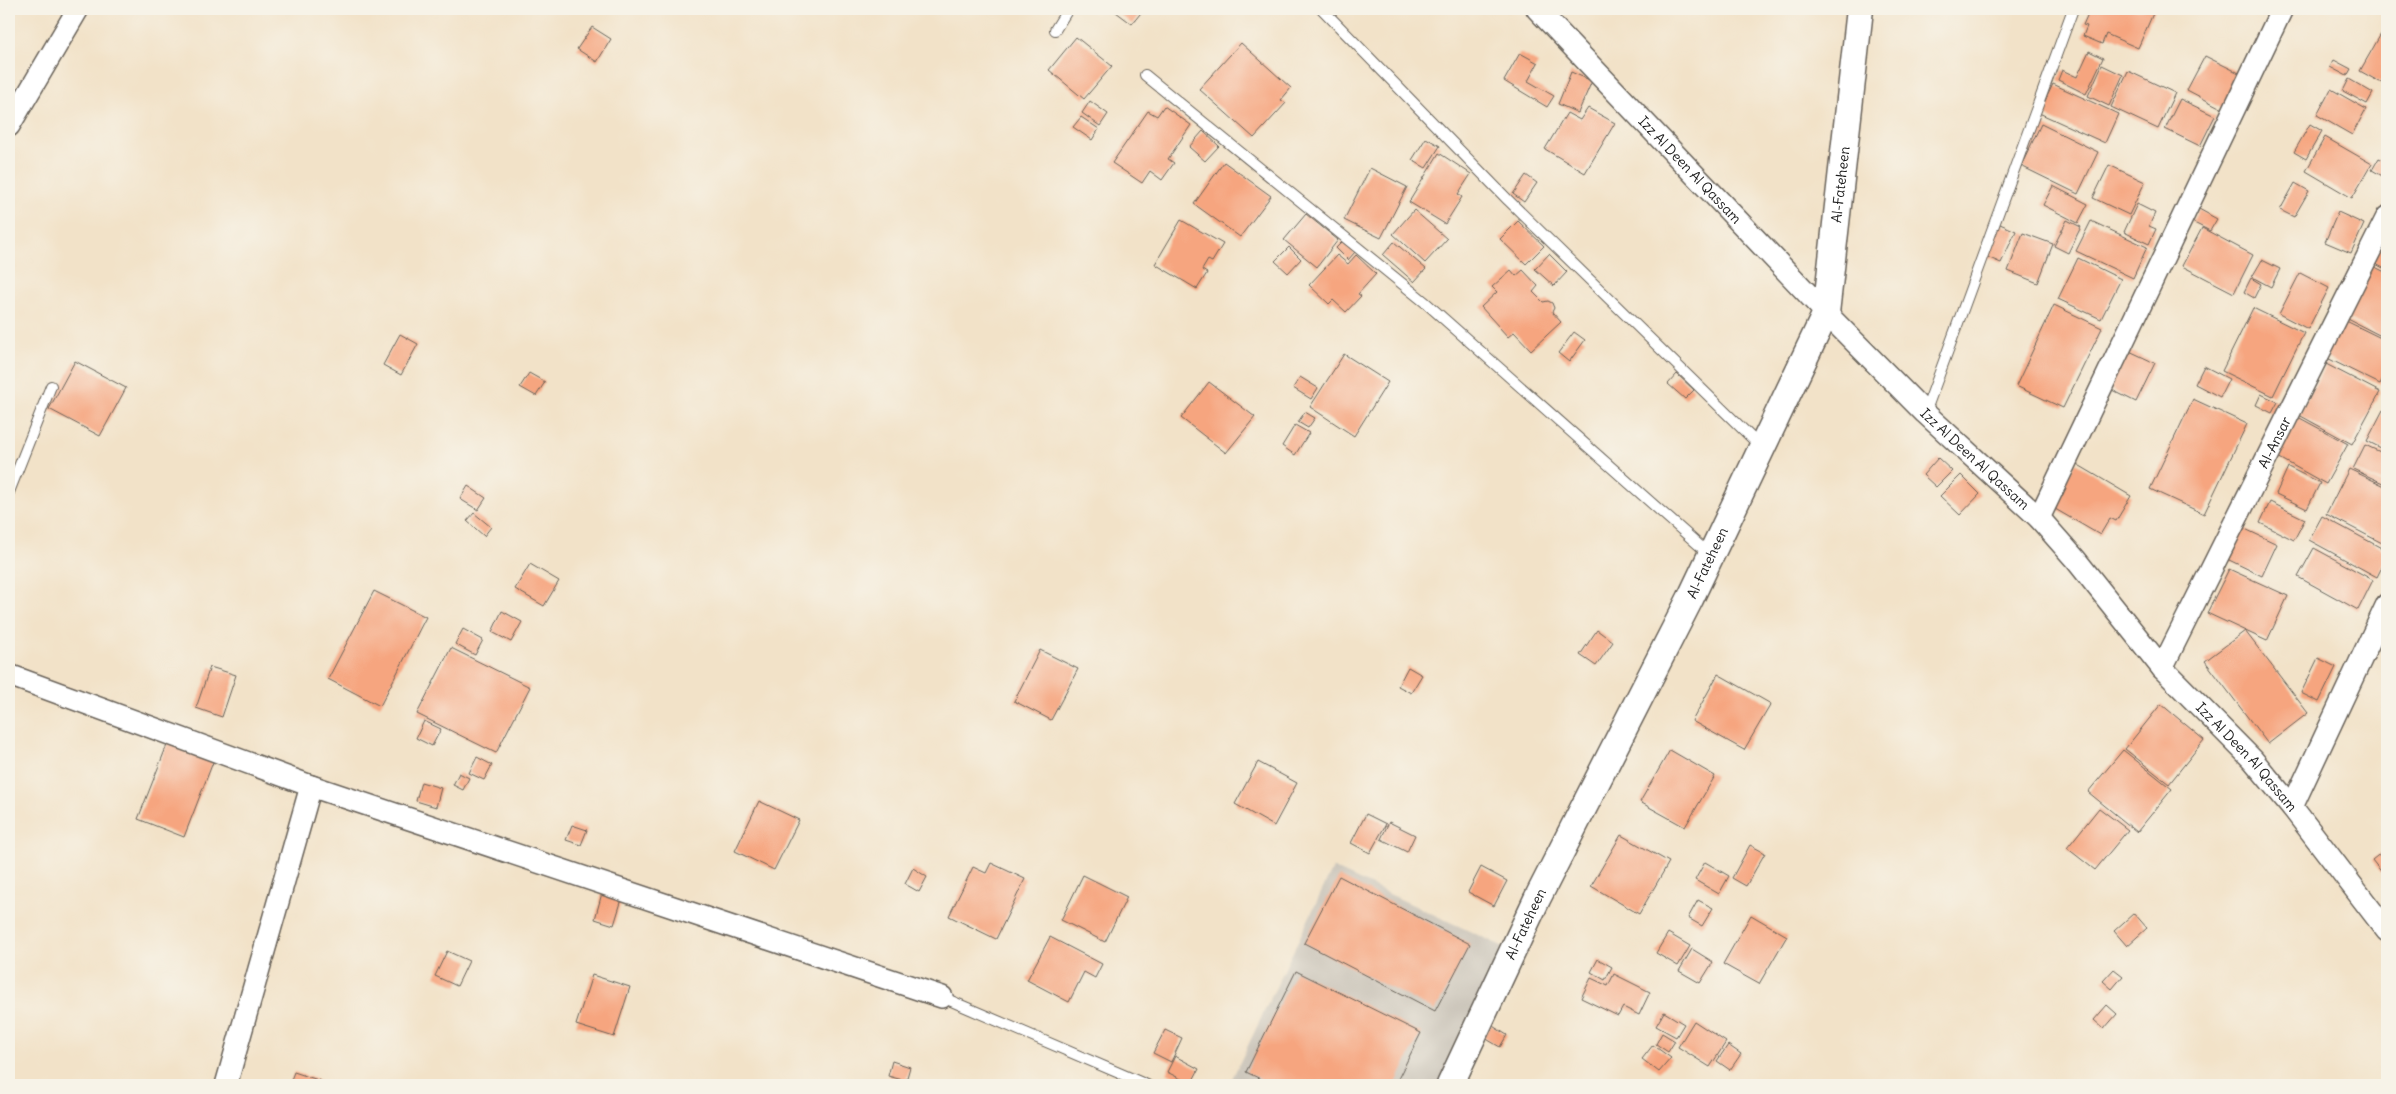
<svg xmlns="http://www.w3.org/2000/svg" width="2396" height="1094" font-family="Delius,sans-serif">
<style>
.industrial{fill:#c9c3b8}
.building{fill:#f6a57f}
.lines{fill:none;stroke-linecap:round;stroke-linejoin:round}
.service-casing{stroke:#676158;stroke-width:12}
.minor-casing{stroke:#676158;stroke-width:24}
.tertiary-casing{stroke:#676158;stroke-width:29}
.service{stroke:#fff;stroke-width:10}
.minor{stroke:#fff;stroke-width:21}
.tertiary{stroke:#fff;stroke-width:26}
.labels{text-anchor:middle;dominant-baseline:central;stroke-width:4;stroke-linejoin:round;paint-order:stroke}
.street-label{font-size:14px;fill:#1c1c1c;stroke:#f7f3e8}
</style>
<rect width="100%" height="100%" fill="#f7f3e8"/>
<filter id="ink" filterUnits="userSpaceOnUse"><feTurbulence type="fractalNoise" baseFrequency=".02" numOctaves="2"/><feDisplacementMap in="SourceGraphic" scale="10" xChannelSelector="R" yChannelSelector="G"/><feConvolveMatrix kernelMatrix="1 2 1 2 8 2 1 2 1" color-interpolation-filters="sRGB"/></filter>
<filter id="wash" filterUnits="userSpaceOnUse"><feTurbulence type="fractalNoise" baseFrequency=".0096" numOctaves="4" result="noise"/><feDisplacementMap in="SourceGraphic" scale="20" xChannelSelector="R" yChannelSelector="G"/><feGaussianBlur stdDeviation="1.12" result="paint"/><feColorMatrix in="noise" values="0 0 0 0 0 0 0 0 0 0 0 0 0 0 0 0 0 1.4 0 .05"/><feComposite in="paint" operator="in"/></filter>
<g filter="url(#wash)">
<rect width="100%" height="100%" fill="#f2e2c8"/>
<!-- industrial -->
<polygon class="industrial" points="1333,868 1506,948 1442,1085 1229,1085"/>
<g id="blocks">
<!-- building -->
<g class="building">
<polygon points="1112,9 1144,9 1132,24"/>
<polygon points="2090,9 2155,9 2138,48 2106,34 2102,44 2083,36 2087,26 2083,25"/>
<polygon points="592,27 611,39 597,62 577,49"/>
<polygon points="2381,34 2387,38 2387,86 2360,71"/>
<polygon points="1076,37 1112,66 1084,99 1049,70"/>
<polygon points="1241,43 1291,88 1281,100 1286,103 1254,138 1199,89"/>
<polygon points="2089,51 2103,58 2086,94 2058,80 2062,70 2077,77"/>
<polygon points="1520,53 1538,63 1528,81 1554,96 1547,107 1504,81"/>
<polygon points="2205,56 2241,74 2223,109 2187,90"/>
<polygon points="2334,60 2351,69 2347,76 2330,67"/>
<polygon points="2102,65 2123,75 2109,106 2088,96"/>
<polygon points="2128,71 2175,93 2158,129 2111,107"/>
<polygon points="1571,72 1592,81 1578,113 1558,104"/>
<polygon points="2349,79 2373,93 2367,104 2343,91"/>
<polygon points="2053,84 2118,114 2105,143 2039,113"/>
<polygon points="2331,89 2366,109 2352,135 2317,115"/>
<polygon points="2180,99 2215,116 2200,146 2165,129"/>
<polygon points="1090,101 1108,114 1100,126 1082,113"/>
<polygon points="1164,106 1191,125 1168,159 1174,163 1162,180 1150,171 1142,183 1112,163 1148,111 1157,116"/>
<polygon points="1588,108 1615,123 1585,173 1545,149 1567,113 1580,120"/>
<polygon points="1081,117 1099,129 1092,140 1073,127"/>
<polygon points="2041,124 2098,152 2078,194 2021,166"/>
<polygon points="2310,124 2322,131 2306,159 2294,152"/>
<polygon points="1203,131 1219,146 1205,161 1189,147"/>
<polygon points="2325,137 2372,164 2352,198 2306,171"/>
<polygon points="1426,138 1440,146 1426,168 1412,160"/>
<polygon points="1439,153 1471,174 1458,194 1462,197 1445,224 1409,202"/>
<polygon points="2379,158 2387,162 2386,178 2372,170"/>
<polygon points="1224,162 1271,196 1240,237 1194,204"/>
<polygon points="2109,165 2145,182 2129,215 2093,198"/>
<polygon points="1370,168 1407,187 1381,238 1344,220"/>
<polygon points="1526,175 1537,183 1524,202 1513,194"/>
<polygon points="2295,183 2309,191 2294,217 2280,210"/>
<polygon points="2053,186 2088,204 2078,223 2043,205"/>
<polygon points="2137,204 2155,213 2149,226 2156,229 2149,244 2124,232"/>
<polygon points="2199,209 2217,219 2210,231 2192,222"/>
<polygon points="1414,210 1447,239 1425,263 1393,234"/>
<polygon points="2338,212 2364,224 2351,253 2325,242"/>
<polygon points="1306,214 1338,240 1317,267 1284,240"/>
<polygon points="1181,220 1223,244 1212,262 1208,260 1202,270 1207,273 1197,289 1155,264"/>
<polygon points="2067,220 2081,227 2068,253 2054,246"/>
<polygon points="1518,221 1544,246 1526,264 1500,239"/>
<polygon points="2091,221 2147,247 2133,278 2076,251"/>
<polygon points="2000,224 2016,231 2001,263 1985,256"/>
<polygon points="2387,224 2387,270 2368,260"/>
<polygon points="2202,228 2253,255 2234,293 2182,266"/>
<polygon points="2023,233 2053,244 2038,283 2008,271"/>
<polygon points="1343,241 1355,252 1348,260 1336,248"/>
<polygon points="1394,242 1426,269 1414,282 1383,255"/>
<polygon points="1289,247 1301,259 1288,273 1275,261"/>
<polygon points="1549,254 1567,272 1554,286 1535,269"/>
<polygon points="1337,255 1348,264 1356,255 1376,274 1358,294 1361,296 1346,312 1333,300 1329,304 1309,285"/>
<polygon points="2078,258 2121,279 2101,319 2058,299"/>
<polygon points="2262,260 2280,269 2271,287 2252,277"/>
<polygon points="2367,263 2387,273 2387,339 2340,315"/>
<polygon points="1511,270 1516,276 1523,270 1538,286 1533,292 1543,302 1548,301 1552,303 1554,308 1552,312 1561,322 1531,350 1514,332 1508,337 1481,307 1497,292 1492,287"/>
<polygon points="2300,273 2329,288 2308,329 2279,314"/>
<polygon points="2251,278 2261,284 2254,298 2244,292"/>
<polygon points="2054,305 2102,328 2063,408 2016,386"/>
<polygon points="2253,308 2304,333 2273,396 2222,371"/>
<polygon points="2340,318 2387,341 2387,370 2380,384 2321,355"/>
<polygon points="1574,332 1585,340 1569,362 1558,353"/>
<polygon points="400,334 418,344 401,375 383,365"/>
<polygon points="2123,348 2155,363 2136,402 2104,386"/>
<polygon points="1344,354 1388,382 1354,436 1310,407"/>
<polygon points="75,361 126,388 100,436 49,409"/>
<polygon points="2326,364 2380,392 2352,444 2299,415"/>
<polygon points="2204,366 2229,379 2220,397 2195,384"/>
<polygon points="529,373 545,382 536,396 520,387"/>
<polygon points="1677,374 1694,390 1685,399 1668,384"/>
<polygon points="1300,377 1318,388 1311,399 1293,388"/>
<polygon points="1209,382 1255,417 1226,453 1181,418"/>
<polygon points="2261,394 2278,402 2272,413 2256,405"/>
<polygon points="2193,399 2247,424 2204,514 2150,489"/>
<polygon points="2383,410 2387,412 2387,451 2367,441"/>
<polygon points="1305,412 1315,418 1308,428 1298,422"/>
<polygon points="2298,417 2348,444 2326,484 2276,456"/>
<polygon points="1295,425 1309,433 1295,455 1282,446"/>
<polygon points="2365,445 2387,455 2387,485 2353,469"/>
<polygon points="1938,458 1952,471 1936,487 1923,475"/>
<polygon points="2075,463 2131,496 2116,521 2110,518 2100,535 2050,506"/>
<polygon points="2288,467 2320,483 2307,509 2276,494"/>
<polygon points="2349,469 2387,487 2387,538 2384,544 2326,514"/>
<polygon points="1961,475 1980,494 1960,515 1940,496"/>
<polygon points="468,486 486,498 478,510 460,499"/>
<polygon points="2270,502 2305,519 2294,540 2260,523"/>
<polygon points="474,513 491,527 484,536 467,521"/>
<polygon points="2322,516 2387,551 2387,557 2377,577 2309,540"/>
<polygon points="2243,528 2277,544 2262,576 2227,559"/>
<polygon points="2314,548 2373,580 2358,610 2298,577"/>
<polygon points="530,564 559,581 544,606 515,589"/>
<polygon points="2229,569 2288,596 2267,641 2207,613"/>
<polygon points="374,591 426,617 380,706 328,679"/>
<polygon points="502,611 522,622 511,642 492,632"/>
<polygon points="463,629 483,640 475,655 455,644"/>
<polygon points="1597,630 1613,642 1596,666 1580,655"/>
<polygon points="2245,631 2308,713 2268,744 2205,661"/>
<polygon points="451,648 530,687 496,753 417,714"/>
<polygon points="1040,650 1078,669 1051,720 1014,701"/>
<polygon points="2318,658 2336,667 2319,702 2301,693"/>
<polygon points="210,667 236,675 222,717 196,708"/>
<polygon points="1408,667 1422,675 1411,693 1398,686"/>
<polygon points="1718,674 1771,704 1744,750 1692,721"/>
<polygon points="2161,704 2204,740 2169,784 2125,749"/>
<polygon points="424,721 441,729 432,746 416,738"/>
<polygon points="169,740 215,757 184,837 138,819"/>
<polygon points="1670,750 1715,776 1685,827 1640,802"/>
<polygon points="2123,750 2172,789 2137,832 2088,792"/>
<polygon points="477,757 492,765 484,780 469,773"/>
<polygon points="1258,762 1297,783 1274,826 1235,804"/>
<polygon points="459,773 469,778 463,790 453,785"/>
<polygon points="421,782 441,788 436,807 416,801"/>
<polygon points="759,801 799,820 774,870 735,851"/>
<polygon points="2099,808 2128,830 2095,870 2067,848"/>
<polygon points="1366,814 1386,824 1370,853 1351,843"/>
<polygon points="1389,822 1415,835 1407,852 1381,839"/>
<polygon points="572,825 587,830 581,845 566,840"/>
<polygon points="1621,835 1669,862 1639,914 1591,886"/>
<polygon points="1750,845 1765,853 1746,886 1732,878"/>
<polygon points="2387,848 2387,879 2372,860"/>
<polygon points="1705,862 1729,876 1719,894 1695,880"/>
<polygon points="991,863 1025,879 996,939 949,916 973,867 986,873"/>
<polygon points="1481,867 1507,881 1494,906 1468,892"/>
<polygon points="913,868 927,877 919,892 905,884"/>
<polygon points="1083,875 1127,897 1105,942 1061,920"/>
<polygon points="1339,876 1470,944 1435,1011 1304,943"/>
<polygon points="602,893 622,899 614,925 595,919"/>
<polygon points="1698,900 1713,908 1702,926 1688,918"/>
<polygon points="2134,913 2147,928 2127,946 2114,931"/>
<polygon points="1751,915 1787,936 1759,984 1723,964"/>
<polygon points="1668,933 1690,946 1678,966 1656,953"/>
<polygon points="1050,937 1102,964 1095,978 1084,972 1069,1002 1027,980"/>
<polygon points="1692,949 1713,962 1700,983 1679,971"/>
<polygon points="447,951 469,961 457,986 435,976"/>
<polygon points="1598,959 1612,967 1605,980 1591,972"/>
<polygon points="2114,969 2123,976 2112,989 2103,981"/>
<polygon points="1296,971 1421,1033 1395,1085 1273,1085 1246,1072"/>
<polygon points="1614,974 1650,992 1639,1015 1623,1007 1618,1016 1581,998 1591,978 1608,986"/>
<polygon points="592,975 630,987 614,1037 576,1025"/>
<polygon points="2107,1005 2117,1014 2104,1029 2094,1020"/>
<polygon points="1664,1012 1684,1024 1676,1037 1656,1026"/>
<polygon points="1694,1021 1726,1042 1710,1067 1678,1047"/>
<polygon points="1491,1025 1507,1035 1500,1047 1483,1037"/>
<polygon points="1165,1030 1182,1038 1171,1062 1153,1053"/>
<polygon points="1662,1033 1675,1041 1668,1052 1656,1044"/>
<polygon points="1653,1045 1671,1058 1659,1072 1642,1059"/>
<polygon points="1728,1045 1741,1054 1730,1070 1717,1061"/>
<polygon points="1175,1056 1199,1069 1191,1084 1167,1072"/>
<polygon points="892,1061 910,1067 906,1081 888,1076"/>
<polygon points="294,1072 321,1081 319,1085 289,1085"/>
</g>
</g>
</g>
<g filter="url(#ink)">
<use href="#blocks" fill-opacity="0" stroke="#676158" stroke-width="1"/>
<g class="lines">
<!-- service casing -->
<g class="service-casing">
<g id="service">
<polyline points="1322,9 1508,200 1761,447"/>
<polyline points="1055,30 1068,9"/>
<polyline points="1145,75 1426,303 1709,554"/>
<polyline points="1925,413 2073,9"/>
<polyline points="9,492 51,386"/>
<polyline points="942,997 1147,1085"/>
</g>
</g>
<!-- minor casing -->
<g class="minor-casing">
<g id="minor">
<path id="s1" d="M1537,9L1826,313L1925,413L2039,518L2076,560L2162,668L2253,760L2292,807L2387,931"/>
<polyline points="9,126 78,9"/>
<polyline points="2039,518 2282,9"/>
<path id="s2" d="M2162,668L2387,217"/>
<polyline points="9,675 311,786 942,997"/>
<polyline points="2292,807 2387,604"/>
<polyline points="226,1085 311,786"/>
</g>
</g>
<!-- tertiary casing -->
<g class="tertiary-casing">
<g id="tertiary">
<path id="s3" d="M1450,1085L1537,899L1690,599L1826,313L1860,9"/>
</g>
</g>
<!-- service -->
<use href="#service" class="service"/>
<!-- minor -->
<use href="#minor" class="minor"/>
<!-- tertiary -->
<use href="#tertiary" class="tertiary"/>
</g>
</g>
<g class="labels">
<!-- street labels -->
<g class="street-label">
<text stroke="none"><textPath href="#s1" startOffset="222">Izz Al Deen Al Qassam</textPath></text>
<text stroke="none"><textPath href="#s3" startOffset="988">Al-Fateheen</textPath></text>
<text stroke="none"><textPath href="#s2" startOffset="252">Al-Ansar</textPath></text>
<text stroke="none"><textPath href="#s1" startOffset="628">Izz Al Deen Al Qassam</textPath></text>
<text stroke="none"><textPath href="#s3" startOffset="582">Al-Fateheen</textPath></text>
<text stroke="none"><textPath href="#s1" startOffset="1032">Izz Al Deen Al Qassam</textPath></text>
<text stroke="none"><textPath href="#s3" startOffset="178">Al-Fateheen</textPath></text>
</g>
</g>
<!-- margin -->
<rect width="2396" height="1094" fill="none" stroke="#f7f3e8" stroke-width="30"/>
</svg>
